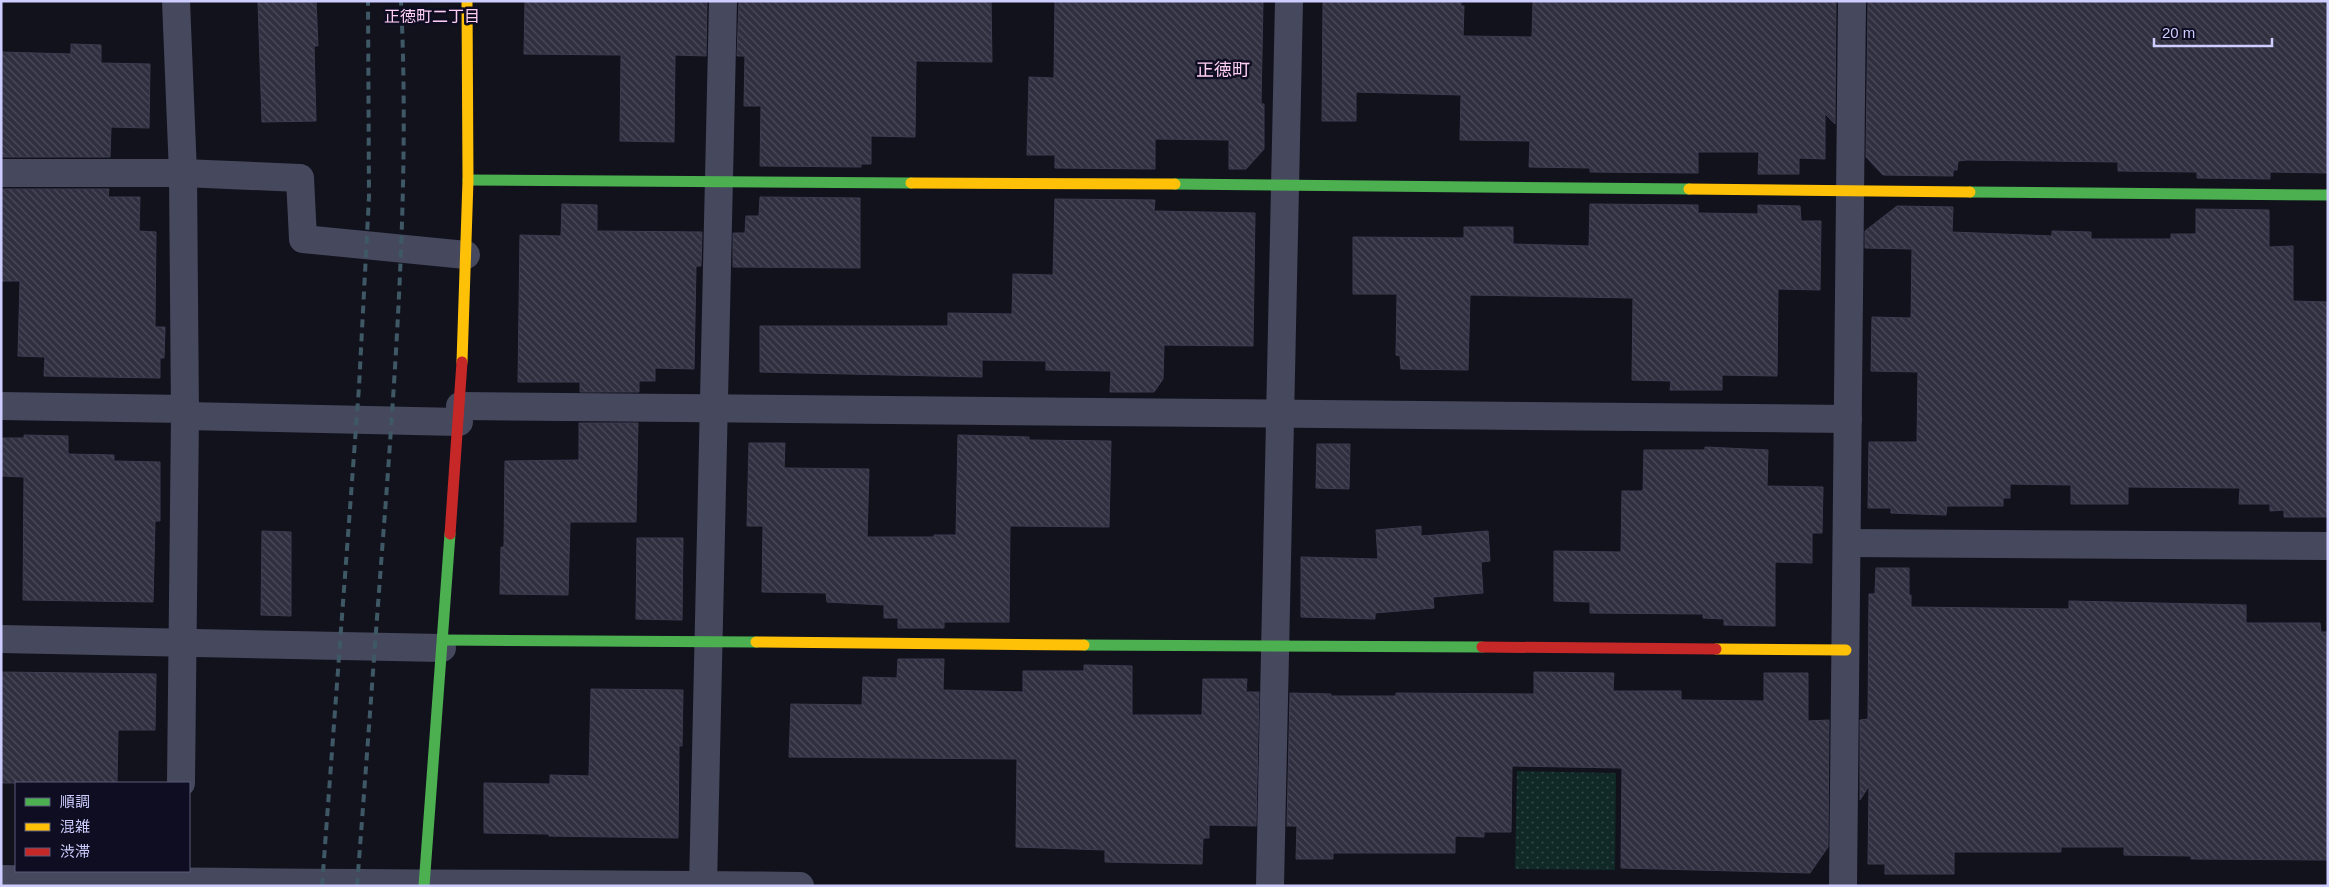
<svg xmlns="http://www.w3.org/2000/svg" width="2329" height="887" font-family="Helvetica,'Noto Sans JP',sans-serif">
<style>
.grass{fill:url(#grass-dots)}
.building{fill:url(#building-back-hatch);stroke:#3d3b50}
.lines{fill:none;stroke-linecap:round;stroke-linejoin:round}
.street{stroke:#46485e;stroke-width:28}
.fast{stroke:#4caf50;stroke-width:11}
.slow{stroke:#ffc107;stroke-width:11}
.jam{stroke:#c62828;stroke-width:11}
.rail{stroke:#3f5865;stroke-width:4;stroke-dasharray:8 6;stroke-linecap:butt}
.labels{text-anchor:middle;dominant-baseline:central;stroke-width:5;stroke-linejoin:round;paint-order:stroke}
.neighbourhood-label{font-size:16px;fill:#ffcff2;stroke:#0e0d21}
.quarter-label{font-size:18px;fill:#ffcff2;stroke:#0e0d21}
</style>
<defs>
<pattern id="grass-dots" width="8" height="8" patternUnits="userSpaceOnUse" patternTransform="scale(1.25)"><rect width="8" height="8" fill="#102826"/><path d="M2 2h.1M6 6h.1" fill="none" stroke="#324647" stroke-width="1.8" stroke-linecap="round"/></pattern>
<pattern id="building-back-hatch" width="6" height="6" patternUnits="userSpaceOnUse" patternTransform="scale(1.25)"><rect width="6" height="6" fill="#302f3f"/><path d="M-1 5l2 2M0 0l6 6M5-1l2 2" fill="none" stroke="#4d4c5c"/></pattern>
</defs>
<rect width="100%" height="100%" fill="#12121d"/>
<!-- grass -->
<polygon class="grass" points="1517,771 1616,773 1615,870 1515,869"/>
<!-- building -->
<g class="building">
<polygon points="258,1 316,1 318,46 314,46 316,121 262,122"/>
<polygon points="525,1 707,1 706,56 675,55 674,142 620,141 621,55 524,54"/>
<polygon points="739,1 991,1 992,62 916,61 915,137 871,136 871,164 861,164 861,167 760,166 761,106 744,106 745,56 737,56"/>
<polygon points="1055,1 1263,1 1261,104 1264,104 1264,149 1246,169 1229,169 1229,140 1155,139 1155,169 1055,168 1055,155 1027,155 1029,77 1054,78"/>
<polygon points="1323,1 1461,1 1461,6 1464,6 1463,36 1532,37 1533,1 1836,1 1835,124 1825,114 1825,159 1799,158 1799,174 1758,174 1759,152 1698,152 1698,173 1590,172 1590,168 1529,167 1530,141 1460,140 1461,95 1356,92 1356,121 1322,121"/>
<polygon points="1868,1 2328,1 2328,173 2270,172 2270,179 2197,178 2197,172 2118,171 2118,162 1967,160 1958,161 1957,170 1953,170 1953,176 1883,175 1866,157"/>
<polygon points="71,44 101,45 101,63 150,64 149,128 111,127 110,157 1,157 1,52 71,54"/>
<polygon points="1,189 109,189 108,197 140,197 139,231 156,232 155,327 165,327 164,358 160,358 160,378 44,376 45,357 18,356 20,281 1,281"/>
<polygon points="760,197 860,198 860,268 733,267 733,233 745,233 746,216 759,216"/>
<polygon points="1055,199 1155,200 1154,211 1255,213 1253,346 1164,345 1163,379 1154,392 1110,392 1111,371 1046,370 1046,361 982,360 982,377 760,372 760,326 948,326 948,313 1012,314 1013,274 1053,275"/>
<polygon points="562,204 597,205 597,231 702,232 701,266 696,266 694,369 655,368 655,381 639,381 639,392 580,392 580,382 518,382 520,235 561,236"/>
<polygon points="1590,204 1698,205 1698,213 1758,214 1758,205 1800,206 1801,221 1821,221 1820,290 1778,289 1777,376 1722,375 1722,390 1670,390 1671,381 1632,380 1633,298 1470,295 1468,370 1401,369 1400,356 1396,355 1397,294 1353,294 1353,237 1464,238 1464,227 1513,227 1513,244 1589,246"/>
<polygon points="1897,206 1953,207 1952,232 2052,236 2052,231 2091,232 2091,239 2171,239 2171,234 2196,234 2196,209 2269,210 2269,247 2293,246 2293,301 2328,302 2328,517 2284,517 2284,510 2270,511 2270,504 2239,504 2240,488 2128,487 2128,504 2071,504 2071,485 2010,484 2010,498 2003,498 2003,506 1947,506 1946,515 1891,513 1891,508 1868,508 1869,442 1917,442 1918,372 1871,371 1872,317 1911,318 1912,249 1865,248 1865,231"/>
<polygon points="579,423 638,423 636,522 570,522 568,595 500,594 501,547 504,547 505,461 579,460"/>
<polygon points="24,435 68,436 68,454 114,455 114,461 160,462 160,521 155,521 153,602 23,600 24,477 2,476 2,438 24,438"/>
<polygon points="958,435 1029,437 1029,440 1111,441 1109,527 1010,526 1009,622 944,622 944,628 898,628 898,618 884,618 884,605 827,602 826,593 762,592 763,526 747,526 749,443 785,443 784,468 869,469 867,537 934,537 934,535 956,535"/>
<polygon points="1317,444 1350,444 1349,489 1316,488"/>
<polygon points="1705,447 1768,450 1767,486 1823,487 1822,533 1812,533 1812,563 1775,562 1775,626 1724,625 1724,619 1703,618 1703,614 1590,613 1590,602 1554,601 1554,551 1621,552 1622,491 1643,491 1644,450 1705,450"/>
<polygon points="1421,526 1421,536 1488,531 1490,561 1481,562 1483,593 1433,597 1434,608 1375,613 1375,619 1301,617 1301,557 1378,559 1376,530"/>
<polygon points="262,531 291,532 291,616 261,615"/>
<polygon points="637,538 683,538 682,620 636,619"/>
<polygon points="1876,568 1909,568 1909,595 1911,595 1911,607 2069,609 2069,601 2246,605 2246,623 2320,623 2321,632 2328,632 2328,860 2191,859 2191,856 2124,855 2124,847 2061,847 2061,852 1954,852 1954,874 1885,874 1885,864 1868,864 1869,786 1860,800 1860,720 1868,719 1869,594 1875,594"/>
<polygon points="898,659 944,659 943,690 1023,692 1023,671 1084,671 1084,665 1132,666 1132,715 1202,715 1203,679 1247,679 1246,692 1259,692 1256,826 1209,825 1209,838 1203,838 1202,864 1105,862 1105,850 1016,847 1017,759 789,757 791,704 862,705 863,677 897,678"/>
<polygon points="1,672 156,674 155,730 118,730 117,783 1,783"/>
<polygon points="1534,672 1614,673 1613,691 1681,691 1681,700 1764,701 1764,673 1808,673 1808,721 1829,720 1828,847 1810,873 1621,868 1622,768 1512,766 1511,832 1484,832 1484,837 1455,836 1455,853 1333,853 1333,859 1296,859 1297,826 1287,826 1290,693 1331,694 1331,696 1396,696 1396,693 1534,694"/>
<polygon points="591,689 683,690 682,746 679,746 678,838 549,836 549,834 484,833 484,783 550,784 550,775 589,776"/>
</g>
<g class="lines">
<!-- street -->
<g class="street">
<polyline points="176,1 183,173 185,416 181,783"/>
<polyline points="1,173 183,173 300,178 303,239 466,255"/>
<polyline points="1,406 185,409"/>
<polyline points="460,406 1848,419"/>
<polyline points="185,416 459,422"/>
<polyline points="1847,543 2328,546"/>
<polyline points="1,639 442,648"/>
<path d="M1,879C268,884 534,883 800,886"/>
<polyline points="703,886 723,1"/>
<polyline points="1270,886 1289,1"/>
<polyline points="1843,886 1852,1"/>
</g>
<!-- fast -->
<g class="fast">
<polyline points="468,180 911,183"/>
<polyline points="1175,184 1689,189"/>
<polyline points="1970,192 2328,195"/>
<polyline points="443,640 756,642"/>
<polyline points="1084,645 1482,647"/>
<polyline points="424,886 450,534"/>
</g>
<!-- slow -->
<g class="slow">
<polyline points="911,183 1175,184"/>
<polyline points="1689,189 1970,192"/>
<polyline points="462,362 468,180 467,1"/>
<polyline points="756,642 1084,645"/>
<polyline points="1716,649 1846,650"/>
</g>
<!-- jam -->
<g class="jam">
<polyline points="450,534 462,362"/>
<polyline points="1482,647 1716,649"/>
</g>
<!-- rail -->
<g class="rail">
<polyline points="322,886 359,387 369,197 368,1"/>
<path d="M357,886C367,757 376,628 386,499C398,334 409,167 401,1"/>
</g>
</g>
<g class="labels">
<!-- neighbourhood labels -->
<g class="neighbourhood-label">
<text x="432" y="16">正徳町二丁目</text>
</g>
<!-- quarter labels -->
<g class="quarter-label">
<text x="1223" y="70">正徳町</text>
</g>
</g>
<!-- border -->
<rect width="2329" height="887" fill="none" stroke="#cdcdff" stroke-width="5"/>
<!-- legend -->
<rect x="15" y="782" width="175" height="90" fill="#0e0d21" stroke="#5a5a7a"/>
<rect x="25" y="798" width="25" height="8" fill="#4caf50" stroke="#5a5a7a"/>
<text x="60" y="807" font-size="15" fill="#cdcdff">順調</text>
<rect x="25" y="823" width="25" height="8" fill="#ffc107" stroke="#5a5a7a"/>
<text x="60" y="832" font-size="15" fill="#cdcdff">混雑</text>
<rect x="25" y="848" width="25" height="8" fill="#c62828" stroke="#5a5a7a"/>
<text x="60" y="857" font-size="15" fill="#cdcdff">渋滞</text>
<!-- scale -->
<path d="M2154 38v8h118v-8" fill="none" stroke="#cdcdff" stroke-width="2.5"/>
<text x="2162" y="38" font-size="15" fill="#cdcdff" stroke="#0e0d21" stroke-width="4" paint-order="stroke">20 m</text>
</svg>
